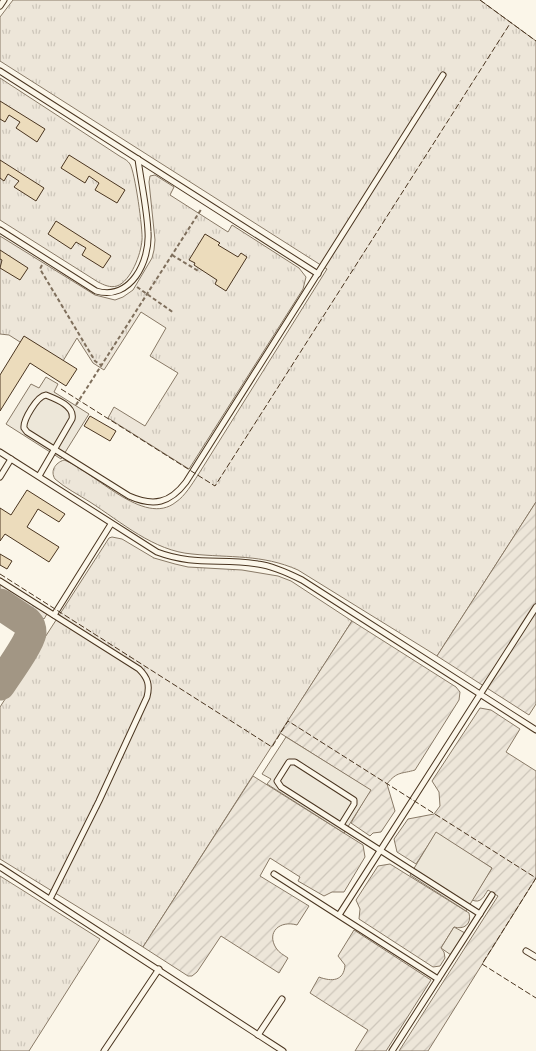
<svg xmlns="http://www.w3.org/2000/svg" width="536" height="1051" font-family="'PT Sans Narrow',sans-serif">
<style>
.grass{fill:url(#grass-tufts);stroke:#887966}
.garden{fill:url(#garden-furrows);stroke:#887966}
.parking{fill:#ede7d9;stroke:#887966}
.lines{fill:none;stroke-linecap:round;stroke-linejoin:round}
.taxiway{stroke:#a29684;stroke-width:31}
.building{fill:#ecdcbc;stroke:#4a3520}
.service-casing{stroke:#4a3520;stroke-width:7}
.path{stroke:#7f6f5c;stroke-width:2;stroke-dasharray:4 2.5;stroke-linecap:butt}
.service{stroke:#fbf6e9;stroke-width:5}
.fence{stroke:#4a3520;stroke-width:1;stroke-dasharray:6 2.5;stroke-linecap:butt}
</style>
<defs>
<pattern id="grass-tufts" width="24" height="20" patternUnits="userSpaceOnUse" patternTransform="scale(1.25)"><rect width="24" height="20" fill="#ede6d9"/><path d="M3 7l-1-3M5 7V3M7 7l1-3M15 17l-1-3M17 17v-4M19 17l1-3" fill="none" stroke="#cdc6ba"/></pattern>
<pattern id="garden-furrows" width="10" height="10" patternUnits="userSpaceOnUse" patternTransform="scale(1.25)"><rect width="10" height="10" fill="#ede6d9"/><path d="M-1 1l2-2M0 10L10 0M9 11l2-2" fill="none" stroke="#cdc6ba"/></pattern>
</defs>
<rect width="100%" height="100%" fill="#fbf6e9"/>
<!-- grass -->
<g class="grass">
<path d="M13,0H480L536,41V502L437,656L298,570C262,554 230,558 192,554C154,551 121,522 90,502C79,495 65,488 55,479C50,471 55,463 64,460C94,471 144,528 176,502C185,496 192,484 198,475L327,269L0,61V17Z"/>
<path d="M0,78L121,157C125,159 128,161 130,164C135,172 143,230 142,240C141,254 131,281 117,286C110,288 104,285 98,282L0,220Z"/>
<polygon points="155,175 174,187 170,195 228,232 232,225 299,268 306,277 303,289 189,469 108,418 114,407 145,426 178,373 150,356 166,328 141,312 104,370 93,363 77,338 63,361 20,342 9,335 0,334 0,236 95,295 115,300 123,297 133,290 152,258 154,250 155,240 149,182 150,176"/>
<polygon points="112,537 122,539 154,558 175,564 188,567 242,570 278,576 291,581 352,621 143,947 0,859 0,707 109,538"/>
<polygon points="0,584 47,614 44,619 0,591"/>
<polygon points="0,876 100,939 29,1051 0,1051"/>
</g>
<!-- garden -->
<g class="garden">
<polygon points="536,502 536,704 529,715 437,656"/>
<path d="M352,621L456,687L460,692L459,700L415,770C402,774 397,771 387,784L395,811L381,832L373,833L370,836L351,823L370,790L280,733Z"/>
<path d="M480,708L491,710L520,729L506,752L536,771V878L428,1051H399L498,896L488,890C484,896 481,904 472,900L492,868L436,833L416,864L397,852L394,839L408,819L434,814L440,806L439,792L432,781Z"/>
<path d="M253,776L363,845L365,857L344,892H332L324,896L298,881L300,877L270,858L260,876L309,906L297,925C280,920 266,932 276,948C279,953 284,955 288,958L279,973L221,936L197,972L192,976H188L143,947Z"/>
<path d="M390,864L469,913C472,924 464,930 454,927L441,948L444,952L445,958L440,966L433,967L359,919L360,909L356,900L378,866Z"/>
<path d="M354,930L431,980L386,1051H355L368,1030L310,993L319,977C332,982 344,981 345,965L338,956Z"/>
</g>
<!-- parking -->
<g class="parking">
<polygon points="46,377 58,384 54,392 89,414 61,459 6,424 31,384 39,388"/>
<polygon points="286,737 371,790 344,833 267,784 271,779 262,774"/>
<polygon points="436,832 492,868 466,911 410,875"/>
<polygon points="454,927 465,933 451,955 441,948"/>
</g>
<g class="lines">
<!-- taxiway -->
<path class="taxiway" d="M0,604L27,622C30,625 31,628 31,633C29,644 7,674 0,685"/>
</g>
<!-- building -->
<g class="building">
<polygon points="0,101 45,129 37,142 16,128 20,122 9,115 5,122 0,119"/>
<polygon points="69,155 125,190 117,203 95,190 99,183 89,176 85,183 61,168"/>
<polygon points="0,160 44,188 36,201 14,187 19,181 8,174 4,181 0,178"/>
<polygon points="56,221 111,256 103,268 82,255 86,248 76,242 71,249 48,234"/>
<polygon points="205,234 220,243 218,245 238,257 241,253 247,257 226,291 215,284 217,280 194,265 195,263 189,260"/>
<polygon points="0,250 28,268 20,280 0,268 2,260 0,259"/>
<polygon points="24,336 77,369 66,386 30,363 0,411 0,375"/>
<polygon points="90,416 116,431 110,441 84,426"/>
<polygon points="27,490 65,514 59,522 38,509 27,527 59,547 49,562 5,534 0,541 0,508 11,515"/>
<polygon points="0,554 12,561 7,569 0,565"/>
</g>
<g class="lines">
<!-- service casing -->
<g class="service-casing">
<g id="service">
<polyline points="0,6 4,0"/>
<polyline points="0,71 318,274"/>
<path d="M0,230L96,291C131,301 150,261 148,232C147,208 141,183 138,159"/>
<path d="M0,452L157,552C194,566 221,558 258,564C273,566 288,573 302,580L536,730"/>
<path d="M39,476L72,419C75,406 56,399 46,395C37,396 23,420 24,428L27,432L129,496C154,507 170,503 186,482L443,75"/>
<polyline points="0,477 11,459"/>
<path d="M0,581L139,669C148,678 150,685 147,697L99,801L50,899"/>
<polyline points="54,615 111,524"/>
<polyline points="341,825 354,804 354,800 295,762 289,762 277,781 281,787 480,914"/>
<polyline points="0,867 283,1051"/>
<polyline points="274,874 438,979"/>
<polyline points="339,915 536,607"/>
<polyline points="526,951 536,957"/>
<polyline points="258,1035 282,999"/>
<polyline points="104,1051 159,969"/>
<polyline points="392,1051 492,895"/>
</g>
</g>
<!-- path -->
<g class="path">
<polyline points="172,255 200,272"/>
<polyline points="42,265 40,269 95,361 101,365"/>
<polyline points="137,287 174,313"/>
<polyline points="76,405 202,208"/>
</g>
<!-- service -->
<use href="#service" class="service"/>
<!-- fence -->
<g class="fence">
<polyline points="480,0 536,41"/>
<polyline points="61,389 215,486 511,22"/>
<polyline points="0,574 272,747 288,721 536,878 482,964 536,998"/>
</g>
</g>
</svg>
